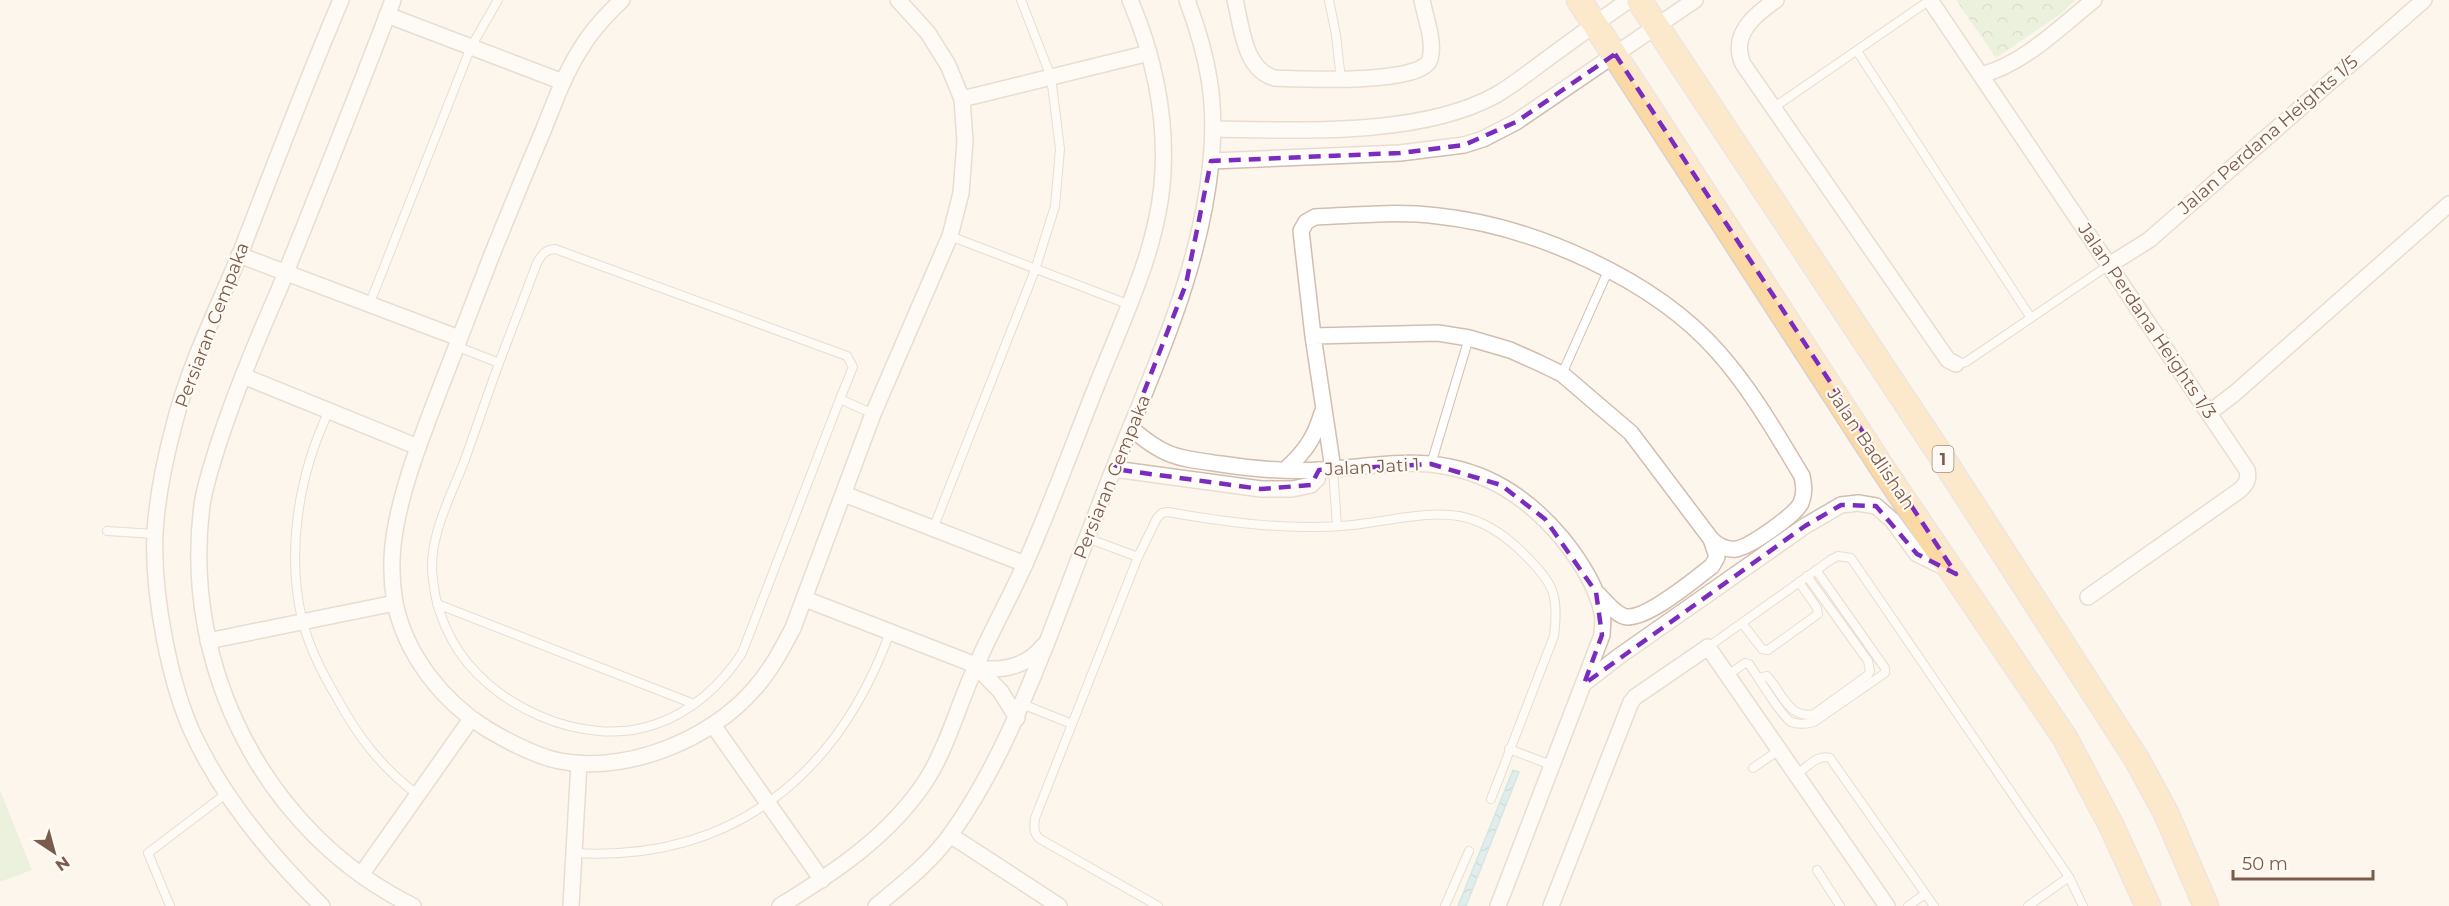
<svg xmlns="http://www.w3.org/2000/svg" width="2449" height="906" font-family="Montserrat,sans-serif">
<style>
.park{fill:url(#park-crowns)}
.pitch{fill:#d8ecc9}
.water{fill:url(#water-waves);stroke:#a5d3da;stroke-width:1.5}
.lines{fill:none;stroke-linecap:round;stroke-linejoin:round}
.lane-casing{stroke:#d1beb0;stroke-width:10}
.street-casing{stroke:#d1beb0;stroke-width:18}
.primary-casing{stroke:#dad1cd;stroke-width:27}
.lane{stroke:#fff;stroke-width:8}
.street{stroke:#fff;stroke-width:15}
.primary{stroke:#fbd9a5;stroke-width:24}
.marked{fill:none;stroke:#7b2cbf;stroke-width:4.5;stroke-dasharray:12 8;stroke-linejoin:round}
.labels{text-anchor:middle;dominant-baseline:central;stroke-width:4.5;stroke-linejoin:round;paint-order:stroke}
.shield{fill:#fffaf3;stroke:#a28b7f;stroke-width:1.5}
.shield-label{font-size:16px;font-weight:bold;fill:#7a5c4d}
.street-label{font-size:18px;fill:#7a5c4d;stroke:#fffaf3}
</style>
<defs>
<pattern id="park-crowns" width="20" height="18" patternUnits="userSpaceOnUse" patternTransform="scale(1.5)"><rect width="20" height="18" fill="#d8ecc9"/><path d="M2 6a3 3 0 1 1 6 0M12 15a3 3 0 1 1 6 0" fill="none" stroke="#b4c2a5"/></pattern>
<pattern id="water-waves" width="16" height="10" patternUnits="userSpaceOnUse" patternTransform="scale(1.5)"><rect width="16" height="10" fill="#bfe3e8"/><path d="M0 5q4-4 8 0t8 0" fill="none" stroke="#a0bbbe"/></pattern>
</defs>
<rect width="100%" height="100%" fill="#fdf6ec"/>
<!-- park -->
<polygon class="park" points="1956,0 2075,0 2062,13 1996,58"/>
<!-- pitch -->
<polygon class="pitch" points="0,790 32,870 0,882"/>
<!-- water -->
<polygon class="water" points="1513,770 1519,772 1466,906 1458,906"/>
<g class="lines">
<!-- lane casing -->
<g class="lane-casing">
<g id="lane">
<polyline points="1329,0 1336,35 1341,80"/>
<polyline points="1857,51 2031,318"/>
<polyline points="1773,108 1930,0"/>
<polyline points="950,236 1130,305"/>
<polyline points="369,305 471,47 498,0"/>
<path d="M456,346L499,363C487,396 476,429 464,462C450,498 427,540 433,580C435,600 442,622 452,640C487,705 584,750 656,724C692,712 722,684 742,653L840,399"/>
<path d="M499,363L537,263C542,254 545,250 555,249L847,356L853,367L840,399L873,414"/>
<polyline points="1956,364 1966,362 2109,265"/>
<polyline points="1562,374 1608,271"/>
<path d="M329,411C299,473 286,551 302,619C309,648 322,673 337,698C358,737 382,768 418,795"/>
<polyline points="1431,464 1469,338"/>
<polyline points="1333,469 1337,526"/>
<polyline points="933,529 1035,270 1055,206 1060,149 1051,77 1021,0"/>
<polyline points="107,531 155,534"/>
<polyline points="1087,538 1138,557"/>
<polyline points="437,604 694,704"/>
<polyline points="1742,623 1762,649 1768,650 1818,614 1817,608 1799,582"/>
<polyline points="1708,647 1832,559 1838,556 1851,558 2069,877 2083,906"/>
<path d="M1728,675L1745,663L1749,664C1757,675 1781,716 1791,722C1799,725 1806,724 1814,722L1885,673V668L1816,570"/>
<path d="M1759,678L1767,676C1781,691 1789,720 1814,714L1868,675L1870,671L1868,661L1807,576"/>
<polyline points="1022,704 1072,724"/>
<polyline points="1509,749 1551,765"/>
<polyline points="1753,768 1779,750"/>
<path d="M1797,774C1807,767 1818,754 1830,758L1934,906"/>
<path d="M575,853C732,862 838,776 890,632"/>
<polyline points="1817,870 1840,906"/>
<polyline points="170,906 148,853 227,793"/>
<path d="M1158,906L1040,839C1033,833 1034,827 1035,818L1138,557L1157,518L1162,513L1168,512C1213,520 1259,527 1305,527C1323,527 1342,527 1360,524C1430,515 1469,498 1525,555C1554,584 1559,595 1554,636L1491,799"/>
<polyline points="1445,906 1469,851"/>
<polyline points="1908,906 1925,894"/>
<polyline points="2028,906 2069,877"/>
</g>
</g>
<!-- street casing -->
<g class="street-casing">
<g id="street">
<path d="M393,0C356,98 317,195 278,292C256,342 235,393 218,445C212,464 205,485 202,505C181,667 265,833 413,906"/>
<path d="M622,0C606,15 591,31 580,50C564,75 554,104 543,131C525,173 508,215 491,257C472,307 452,357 433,407C419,444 405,481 397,520C391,548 390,575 395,603C406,655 442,701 487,729C507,741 528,752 551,759C621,777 710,741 755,688C771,670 782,649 793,628L873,414L950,236L961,193L965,141L962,99L948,65L928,33L898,0"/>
<path d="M1235,0C1242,28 1244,70 1275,78C1301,79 1423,85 1430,59C1435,41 1425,17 1422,0"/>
<path d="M1776,0C1754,15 1730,35 1743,64L1948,360L1956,364"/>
<path d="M1930,0L2247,470C2249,479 2247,483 2240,490L2088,597"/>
<polyline points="387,15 563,82"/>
<path d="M1981,75C2024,64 2060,27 2094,0"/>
<polyline points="962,99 1149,53"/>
<path d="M1213,129C1298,130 1420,137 1496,95C1515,84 1533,69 1551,56C1577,37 1603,18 1629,0"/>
<polyline points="1211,161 1400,153 1464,145 1483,139 1516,122 1695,0"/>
<polyline points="239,255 459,338"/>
<polyline points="2109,265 2149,240 2424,0"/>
<path d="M1313,336L1438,333L1469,338L1510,350L1537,362L1562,374L1631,433L1711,539C1718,546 1726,550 1736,549C1750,547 1795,515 1801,503C1805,493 1804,486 1802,476C1776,433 1751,389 1718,352C1654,279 1533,226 1438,216C1397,211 1356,215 1315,217L1306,222L1301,231L1313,336L1333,469"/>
<polyline points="243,376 418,447"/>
<polyline points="2209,413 2235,393 2449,204"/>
<path d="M1131,428C1165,458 1178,458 1221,464C1254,469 1288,472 1321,470C1357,468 1394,461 1430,464C1486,470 1526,496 1561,537C1578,558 1597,586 1602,613C1604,620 1602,628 1602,635L1498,906"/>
<polyline points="1114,469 1261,489 1292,489 1311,485 1317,479 1319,470"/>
<path d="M1286,469C1305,452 1315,437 1322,413"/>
<polyline points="844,494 1025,564"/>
<path d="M1598,594C1605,601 1613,612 1623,616C1642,624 1695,579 1712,566L1717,557L1711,539"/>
<path d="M805,599L986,669C1009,670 1029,664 1043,646"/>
<polyline points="208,641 395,603"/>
<polyline points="976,666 1001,692 1017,718"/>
<polyline points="1586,682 1618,657 1805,526 1841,505 1858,503 1876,506 1892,520 1917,554 1948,569"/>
<polyline points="713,725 822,880"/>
<polyline points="950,835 1059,906"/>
<polyline points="361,875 471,719"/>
<path d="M322,906C272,857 224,799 194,736C169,683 152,591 155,532C157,497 165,459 174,425C189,365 217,310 240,254C273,169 305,84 341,0"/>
<polyline points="571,906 579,763"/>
<path d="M780,906C835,872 891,835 927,779C948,745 959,703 976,666C991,631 1010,598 1025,564C1053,501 1076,436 1102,372C1128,308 1160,241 1163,171C1166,113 1153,53 1130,0"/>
<path d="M876,906C903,884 931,862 951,834C994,774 1022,705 1049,637C1068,587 1087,538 1106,488C1148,381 1200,277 1211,161C1217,101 1208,56 1187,0"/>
<polyline points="1551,906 1631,702 1635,697 1708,647 1887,906"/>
</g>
</g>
<!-- primary casing -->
<g class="primary-casing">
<g id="primary">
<polyline points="1579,0 1883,469 2065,738 2112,827 2148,906"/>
<polyline points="1639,0 1934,445 2136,758 2166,813 2206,906"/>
</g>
</g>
<!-- lane -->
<use href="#lane" class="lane"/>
<!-- street -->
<use href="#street" class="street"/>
<!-- primary -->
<use href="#primary" class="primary"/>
</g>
<!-- marked area -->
<path d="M0 0H2449V906H0ZM1615,54L1956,574L1917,554L1876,506L1841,505L1805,526L1584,684L1602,635L1596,592L1545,519L1501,485L1431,464L1319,470L1311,485L1261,489L1114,469L1186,284L1211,161L1400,153L1464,145L1516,122Z" fill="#fdf6ec" fill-opacity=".55" fill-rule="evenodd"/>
<path class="marked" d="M1615,54L1956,574L1917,554L1876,506L1841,505L1805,526L1584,684L1602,635L1596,592L1545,519L1501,485L1431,464L1319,470L1311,485L1261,489L1114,469L1186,284L1211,161L1400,153L1464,145L1516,122Z"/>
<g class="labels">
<!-- shield labels -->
<rect class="shield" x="1932.5" y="446" width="21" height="26" rx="4.5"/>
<g class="shield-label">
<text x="1943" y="459">1</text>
</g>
<!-- street labels -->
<g class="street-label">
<text transform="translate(2268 135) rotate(-41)">Jalan Perdana Heights 1/5</text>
<text transform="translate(2147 321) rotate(56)">Jalan Perdana Heights 1/3</text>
<text transform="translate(212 325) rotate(-69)">Persiaran Cempaka</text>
<text transform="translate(1871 449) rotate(56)">Jalan Badlishah</text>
<text transform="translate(1372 467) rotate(-3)">Jalan Jati 1</text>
<text transform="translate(1112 477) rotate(-68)">Persiaran Cempaka</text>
</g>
</g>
<!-- north arrow -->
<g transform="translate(54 852) rotate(144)" stroke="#fffaf3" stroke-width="4.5" paint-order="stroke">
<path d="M0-4.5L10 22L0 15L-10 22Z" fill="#7a5c4d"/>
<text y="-9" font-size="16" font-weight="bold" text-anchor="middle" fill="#7a5c4d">N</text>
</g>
<!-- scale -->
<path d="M2233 870v9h140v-9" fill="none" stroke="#7a5c4d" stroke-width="3"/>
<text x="2242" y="870" font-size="18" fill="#7a5c4d" stroke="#fffaf3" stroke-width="4.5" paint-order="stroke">50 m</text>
</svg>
